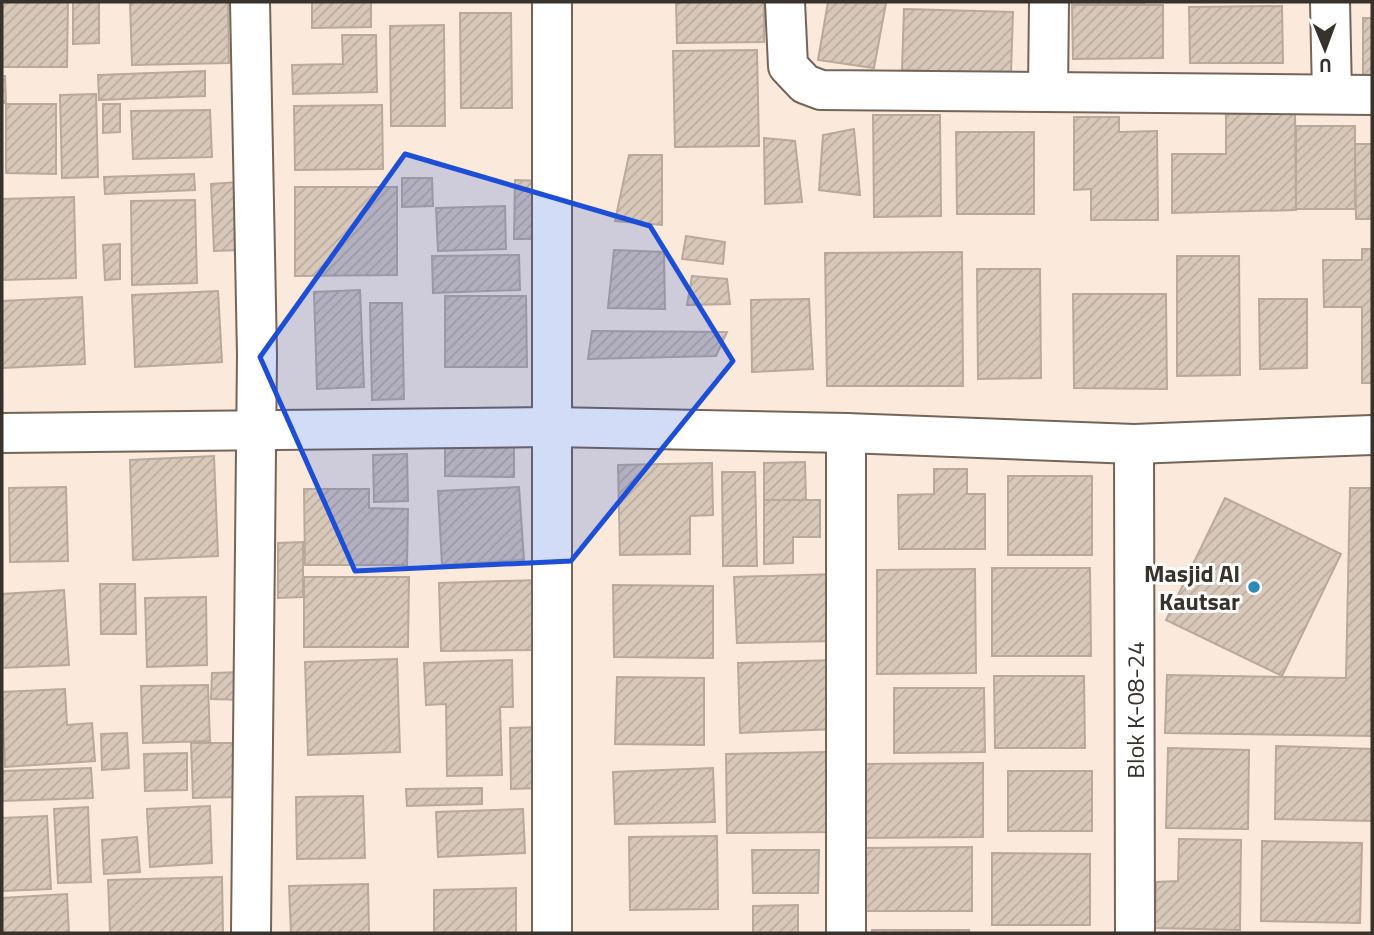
<svg xmlns="http://www.w3.org/2000/svg" width="1374" height="935" font-family="'Titillium Web',sans-serif">
<style>
.building{fill:url(#building-hatch);stroke:#b9a99b;stroke-width:2}
.lines{fill:none;stroke-linecap:round;stroke-linejoin:round}
.minor-casing{stroke:#746558;stroke-width:42}
.minor{stroke:#fff;stroke-width:38}
.marked{fill:#1d4ed8;fill-opacity:0.2;stroke:#1d4ed8;stroke-width:5;stroke-linejoin:round}
.poi-dot{fill:#2d89b6;stroke:#fff;stroke-width:2.5}
.labels{text-anchor:middle;dominant-baseline:central;stroke-width:6;stroke-linejoin:round;paint-order:stroke}
.poi-label{font-size:24px;font-weight:bold;fill:#38322c;stroke:#fff;text-anchor:end}
.street-label{font-size:24px;fill:#38322c;stroke:#fff}
</style>
<defs>
<pattern id="building-hatch" width="6" height="6" patternUnits="userSpaceOnUse" patternTransform="scale(1.75)"><rect width="6" height="6" fill="#d8c8b9"/><path d="M-1 1l2-2M0 6l6-6M5 7l2-2" fill="none" stroke="#baac9f"/></pattern>
</defs>
<rect width="100%" height="100%" fill="#fbeadb"/>
<!-- building -->
<g class="building">
<polygon points="2,2 68,2 67,67 2,67"/>
<polygon points="73,2 99,2 99,43 73,44"/>
<polygon points="130,2 228,2 229,63 132,65"/>
<polygon points="312,2 371,2 371,27 312,28"/>
<polygon points="676,2 764,2 764,42 677,43"/>
<polygon points="828,2 886,3 874,68 818,60"/>
<rect x="1072" y="2" width="72" height="3"/>
<polygon points="1072,5 1163,5 1163,58 1073,59"/>
<polygon points="1282,6 1283,63 1190,63 1189,7"/>
<polygon points="904,9 1013,12 1011,74 902,70"/>
<polygon points="460,13 511,13 512,108 461,108"/>
<rect x="1363" y="18" width="9" height="57"/>
<polygon points="444,25 445,126 391,126 390,26"/>
<polygon points="342,35 376,35 377,92 293,94 292,65 343,64"/>
<polygon points="757,50 759,146 675,147 673,51"/>
<polygon points="205,71 205,96 99,100 98,75"/>
<polygon points="2,76 5,76 6,103 2,103"/>
<polygon points="96,94 98,177 62,178 60,95"/>
<polygon points="6,104 56,104 56,174 6,173"/>
<polygon points="103,104 120,104 120,132 103,133"/>
<polygon points="382,105 383,169 295,170 294,106"/>
<polygon points="210,110 212,157 133,159 131,111"/>
<polygon points="1226,114 1295,114 1296,210 1172,213 1172,154 1226,154"/>
<polygon points="873,115 940,115 941,216 874,217"/>
<polygon points="1074,117 1119,117 1119,132 1157,131 1158,220 1091,220 1091,189 1074,190"/>
<rect x="1296" y="126" width="59" height="83"/>
<polygon points="854,129 860,195 819,190 823,135"/>
<polygon points="956,132 1034,132 1034,214 957,214"/>
<polygon points="764,138 795,141 802,202 765,204"/>
<polygon points="1355,144 1372,144 1372,219 1356,219"/>
<polygon points="629,155 662,155 662,225 615,221"/>
<polygon points="194,174 195,190 105,194 104,177"/>
<polygon points="402,178 432,178 433,206 402,207"/>
<polygon points="515,180 542,181 541,239 514,239"/>
<polygon points="238,182 241,250 214,251 211,184"/>
<polygon points="295,187 397,187 397,275 295,276"/>
<polygon points="74,197 76,278 2,280 2,199"/>
<polygon points="195,200 197,283 132,285 131,201"/>
<polygon points="505,206 506,249 438,251 436,208"/>
<polygon points="686,236 725,242 723,264 682,259"/>
<polygon points="120,244 120,279 105,280 103,245"/>
<polygon points="1362,249 1372,249 1372,383 1362,383 1362,307 1324,307 1323,260 1362,260"/>
<polygon points="614,250 664,252 665,309 608,308"/>
<polygon points="962,252 963,386 827,386 825,253"/>
<polygon points="519,255 520,290 433,293 432,256"/>
<polygon points="1177,256 1239,256 1240,375 1177,376"/>
<polygon points="977,269 1040,269 1041,378 978,379"/>
<polygon points="692,276 727,279 730,304 687,305"/>
<polygon points="360,290 364,387 317,389 314,292"/>
<polygon points="218,291 222,362 135,367 132,295"/>
<polygon points="1073,294 1166,294 1167,389 1074,388"/>
<polygon points="445,296 526,296 527,367 445,367"/>
<polygon points="82,297 85,364 2,368 2,301"/>
<polygon points="809,299 813,369 752,372 751,300"/>
<polygon points="1259,299 1307,299 1307,368 1260,369"/>
<polygon points="370,303 402,303 404,399 372,400"/>
<polygon points="592,331 727,332 716,356 588,359"/>
<polygon points="445,441 514,442 514,477 445,476"/>
<polygon points="407,454 408,501 374,502 373,455"/>
<polygon points="214,456 218,556 133,560 130,460"/>
<polygon points="805,462 806,500 764,500 764,463"/>
<polygon points="712,463 713,515 690,516 690,554 620,555 618,465"/>
<polygon points="934,469 967,469 967,494 985,494 985,549 899,549 898,495 934,494"/>
<polygon points="722,472 755,472 757,566 723,566"/>
<rect x="1008" y="476" width="84" height="79"/>
<polygon points="66,487 68,561 10,562 9,488"/>
<polygon points="519,487 524,560 442,565 438,491"/>
<polygon points="1350,488 1372,488 1372,736 1165,733 1167,675 1346,678"/>
<polygon points="304,489 369,489 369,508 408,509 407,565 305,565"/>
<polygon points="1225,498 1341,554 1282,676 1166,620"/>
<polygon points="764,500 820,500 820,537 793,537 793,563 764,564"/>
<polygon points="303,542 303,597 278,598 278,543"/>
<polygon points="992,568 1090,568 1091,656 992,656"/>
<polygon points="975,569 976,673 877,674 877,570"/>
<polygon points="836,574 837,641 737,643 734,577"/>
<polygon points="304,577 409,577 408,647 304,647"/>
<polygon points="539,580 541,650 441,651 439,583"/>
<polygon points="100,584 135,584 136,634 101,634"/>
<polygon points="613,585 713,586 713,658 614,657"/>
<polygon points="64,590 69,665 2,668 2,594"/>
<polygon points="206,597 207,665 147,667 145,598"/>
<polygon points="397,659 400,752 308,755 305,662"/>
<polygon points="512,660 513,707 500,707 502,775 447,776 446,704 426,705 424,663"/>
<polygon points="835,660 837,729 740,733 738,663"/>
<polygon points="242,672 242,700 211,699 212,673"/>
<polygon points="994,676 1084,676 1085,748 995,748"/>
<polygon points="617,677 704,678 704,745 615,744"/>
<polygon points="208,685 210,741 143,743 141,686"/>
<polygon points="894,688 984,688 985,752 894,753"/>
<polygon points="65,689 67,725 92,723 95,761 5,767 2,692"/>
<polygon points="540,727 540,788 511,789 510,728"/>
<polygon points="127,733 129,768 102,770 101,734"/>
<polygon points="191,743 238,743 239,797 193,798"/>
<polygon points="1276,746 1372,749 1372,821 1275,819"/>
<polygon points="1168,748 1249,750 1248,829 1166,828"/>
<polygon points="827,752 828,832 727,833 726,754"/>
<polygon points="187,753 187,790 145,791 144,754"/>
<polygon points="983,763 983,837 858,838 858,764"/>
<polygon points="91,768 93,798 2,801 2,771"/>
<polygon points="713,768 715,822 615,824 613,772"/>
<rect x="1008" y="771" width="84" height="60"/>
<polygon points="482,788 482,804 407,806 406,789"/>
<polygon points="363,796 365,858 297,859 296,797"/>
<polygon points="210,806 212,863 150,867 147,809"/>
<polygon points="88,807 91,882 58,883 54,809"/>
<polygon points="523,809 525,853 438,857 436,812"/>
<polygon points="47,816 51,889 2,891 2,818"/>
<polygon points="717,836 718,909 630,910 629,837"/>
<polygon points="137,837 140,872 104,874 102,840"/>
<polygon points="1179,839 1241,840 1240,930 1155,928 1156,882 1178,881"/>
<polygon points="1262,841 1362,843 1360,923 1261,921"/>
<polygon points="972,847 972,911 866,911 866,848"/>
<polygon points="752,850 819,850 818,893 753,893"/>
<polygon points="992,853 1090,854 1090,925 992,925"/>
<polygon points="222,877 223,933 110,933 108,880"/>
<polygon points="368,884 369,933 291,933 289,886"/>
<polygon points="516,888 516,933 434,933 434,890"/>
<polygon points="67,894 69,933 2,933 2,898"/>
<polygon points="798,905 798,933 753,933 753,906"/>
<rect x="872" y="930" width="97" height="3"/>
</g>
<g class="lines">
<!-- minor casing -->
<g class="minor-casing">
<g id="minor">
<polyline points="250,2 257,355 251,933"/>
<polyline points="552,2 552,933"/>
<polyline points="785,2 788,66 805,84 821,90 1372,95"/>
<polyline points="1330,2 1332,94"/>
<polyline points="1048,91 1049,2"/>
<polyline points="2,433 552,427 846,433 1134,444 1372,435"/>
<polyline points="846,433 846,933"/>
<polyline points="1134,444 1135,933"/>
</g>
</g>
<!-- minor -->
<use href="#minor" class="minor"/>
</g>
<!-- marked area -->
<path class="marked" d="M405,154L650,226L733,361L571,561L355,571L260,357Z"/>
<!-- markers -->
<circle class="poi-dot" cx="1254" cy="587" r="7"/>
<g class="labels">
<!-- poi labels -->
<g class="poi-label">
<text x="1240" y="573">Masjid Al<tspan x="1240" dy="28">Kautsar</tspan></text>
</g>
<!-- street labels -->
<g class="street-label">
<text transform="translate(1135 710) rotate(-90)">Blok K-08-24</text>
</g>
</g>
<!-- border -->
<rect width="1374" height="935" fill="none" stroke="#38322c" stroke-width="7"/>
<!-- north arrow -->
<g transform="translate(1325 49) rotate(179)" stroke="#ffffff" stroke-width="5" paint-order="stroke">
<path d="M0-5L12 26L0 18L-12 26Z" fill="#38322c"/>
<text y="-10" font-size="19" font-weight="bold" text-anchor="middle" fill="#38322c">U</text>
</g>
</svg>
